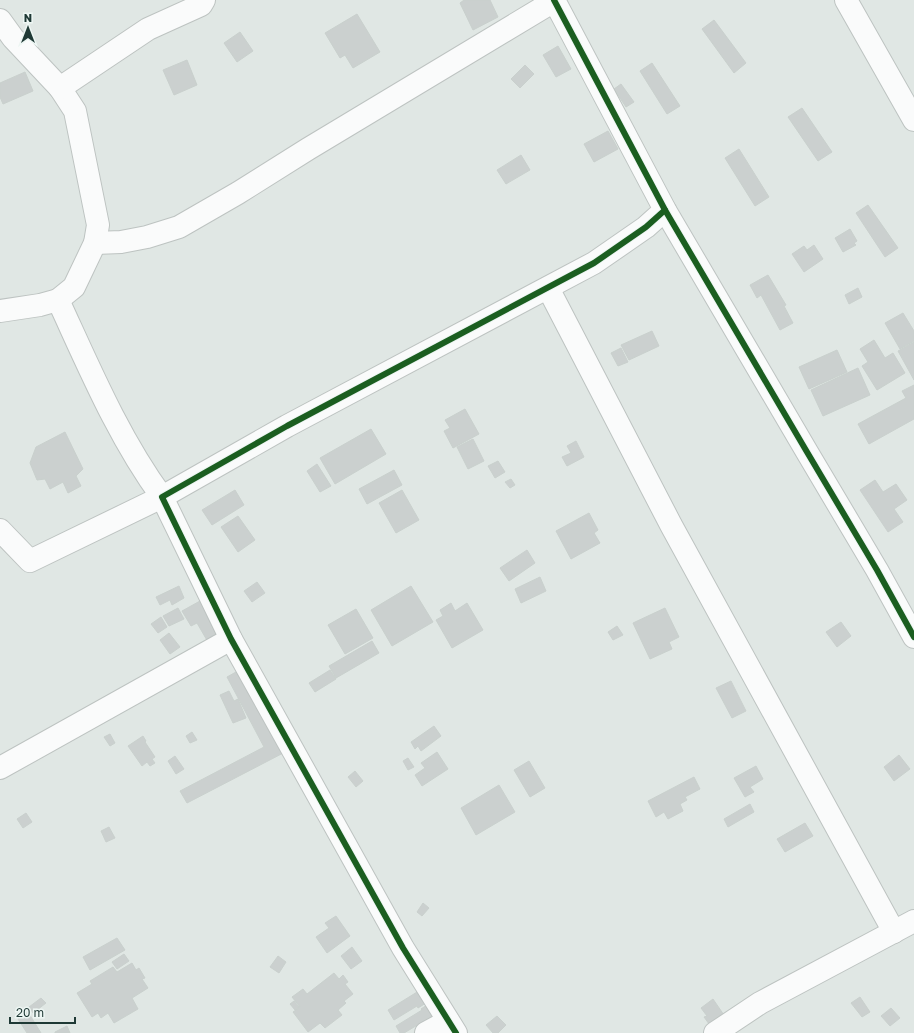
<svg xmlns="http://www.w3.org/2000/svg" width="914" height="1033" font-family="'Golos Text',sans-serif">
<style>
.building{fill:#cbd0cf;stroke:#c9d0cd}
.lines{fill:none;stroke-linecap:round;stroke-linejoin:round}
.minor-casing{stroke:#bdc3c1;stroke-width:24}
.minor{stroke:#fafbfb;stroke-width:22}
.cycleway-casing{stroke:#edf6f3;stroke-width:8}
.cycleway{stroke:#1b5e20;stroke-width:6}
</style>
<rect width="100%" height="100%" fill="#e0e7e4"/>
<!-- building -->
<g class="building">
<polygon points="464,0 490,0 498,17 473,30 460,3"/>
<polygon points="357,14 380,52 353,68 345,55 340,58 325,33"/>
<polygon points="714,20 746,63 734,73 702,29"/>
<polygon points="240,32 253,51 237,62 224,43"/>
<polygon points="558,46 571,69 556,77 543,55"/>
<polygon points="187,60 197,85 174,95 163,70"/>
<polygon points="652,63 680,106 667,114 640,71"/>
<polygon points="525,65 534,74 520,88 511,79"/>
<polygon points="25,72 33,91 3,104 0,97 0,83"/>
<polygon points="621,84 634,102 626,107 614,89"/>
<polygon points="802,108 832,152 818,161 788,117"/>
<polygon points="608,131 618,149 594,162 584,144"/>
<polygon points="739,149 769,197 755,206 725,158"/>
<polygon points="521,155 530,170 506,184 497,170"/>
<polygon points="868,205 898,248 885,257 856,213"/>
<polygon points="850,229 857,241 854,243 856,245 843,252 835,238"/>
<polygon points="814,245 823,259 804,272 792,254 804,246 807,250"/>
<polygon points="768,275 786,305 784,306 793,323 780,330 761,295 757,298 750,285"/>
<polygon points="858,288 862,297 849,304 845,295"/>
<polygon points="903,313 914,331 914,341 900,349 885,323"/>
<polygon points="652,331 659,346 629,360 621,345"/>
<polygon points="874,340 885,358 893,353 905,373 877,390 862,366 868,362 860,349"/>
<polygon points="914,342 914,380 898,351"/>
<polygon points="621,348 628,362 618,366 611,353"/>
<polygon points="837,350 847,372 809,389 799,367"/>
<polygon points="858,368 870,395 823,416 811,390"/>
<polygon points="914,385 914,419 869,444 858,424 906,398 902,391"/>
<polygon points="465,409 479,434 453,448 444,431 450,428 445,420"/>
<polygon points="371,429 386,454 335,484 320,458"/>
<polygon points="65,432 83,469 76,476 81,486 68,493 63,482 50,489 45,479 37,480 30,463 36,447"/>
<polygon points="473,439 484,461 468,469 457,447"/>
<polygon points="576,441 584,457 567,466 562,457 571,453 567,446"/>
<polygon points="498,461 505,472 495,478 488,466"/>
<polygon points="317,464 331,486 320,492 307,471"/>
<polygon points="394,470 402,485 367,504 359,489"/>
<polygon points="511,479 515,485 510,488 505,482"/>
<polygon points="875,480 883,492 896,484 907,500 894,509 903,522 888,532 860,490"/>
<polygon points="235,490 244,505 212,525 202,510"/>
<polygon points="402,490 419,520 396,533 379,503"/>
<polygon points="589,513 598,530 594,533 600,543 571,559 556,531"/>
<polygon points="238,516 255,540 238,552 221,527"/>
<polygon points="527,550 535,563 509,581 500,568"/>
<polygon points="540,577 546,591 521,603 515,589"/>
<polygon points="257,582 265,593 252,602 244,591"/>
<polygon points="179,586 184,598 172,605 170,600 160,605 156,597"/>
<polygon points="411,586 433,622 392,646 371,610"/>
<polygon points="200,601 220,635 208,642 197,623 191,626 182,611"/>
<polygon points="451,603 455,611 467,603 483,630 452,648 436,620 443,616 440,610"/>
<polygon points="178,608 184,619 169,626 163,616"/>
<polygon points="665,608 679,637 669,642 672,649 650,659 633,623"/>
<polygon points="356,609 373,638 345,654 328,625"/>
<polygon points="161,617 167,627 158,633 151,624"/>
<polygon points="841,622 851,636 837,647 826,632"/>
<polygon points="617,626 623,635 613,640 608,632"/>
<polygon points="169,633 180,647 170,654 160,640"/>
<polygon points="372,641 379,653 336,678 329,666"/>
<polygon points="245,667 289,750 187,803 180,791 264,747 227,677"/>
<polygon points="330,670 336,679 315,692 309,683"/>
<polygon points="731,681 746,711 732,718 716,688"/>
<polygon points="229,691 234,701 238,699 246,718 233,723 220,695"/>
<polygon points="434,726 441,736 421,751 418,746 415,749 411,742"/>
<polygon points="192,732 197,740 190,743 186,736"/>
<polygon points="110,734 115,743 110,746 104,737"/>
<polygon points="143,736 146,741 145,742 155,757 152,759 155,763 150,766 147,762 142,766 128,746"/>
<polygon points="437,752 448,769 422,786 415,775 425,768 421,763"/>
<polygon points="899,755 910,769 894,781 884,767"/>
<polygon points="175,756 184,769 176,774 168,761"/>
<polygon points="408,758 414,767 408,770 403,761"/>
<polygon points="529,761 545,788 530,797 514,770"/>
<polygon points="756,766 763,779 750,787 754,792 745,797 734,778"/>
<polygon points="355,771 363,781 356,787 348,777"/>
<polygon points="694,777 700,789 685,797 687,800 680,804 683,811 668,819 664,812 656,817 648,801"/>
<polygon points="499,785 515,812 476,835 461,808"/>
<polygon points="750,804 754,812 728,827 724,819"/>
<polygon points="26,813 32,822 23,828 17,819"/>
<polygon points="805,823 813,836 785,852 777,839"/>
<polygon points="109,827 115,838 106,842 101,831"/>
<polygon points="423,903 429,908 422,916 417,912"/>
<polygon points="336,916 350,936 327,953 316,937 329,928 325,923"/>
<polygon points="117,938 125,950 90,970 83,957"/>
<polygon points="352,947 362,961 351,969 341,956"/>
<polygon points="124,954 129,961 117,969 112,962"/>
<polygon points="278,956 286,962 279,973 270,967"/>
<polygon points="132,963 136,970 139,968 145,978 142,979 148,988 132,998 138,1009 114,1023 108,1013 101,1018 98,1013 92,1017 77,993 92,984 90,981 113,967 117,972"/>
<polygon points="334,973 339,979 343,975 348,982 345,984 353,994 344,1001 346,1003 338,1010 342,1015 325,1028 320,1023 308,1032 293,1012 300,1007 292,997 303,989 307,994"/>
<polygon points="422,989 429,1001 418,1008 417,1006 394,1020 388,1010"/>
<polygon points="860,997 870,1012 862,1017 851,1003"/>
<polygon points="41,998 46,1003 33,1013 29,1007"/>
<polygon points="713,999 726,1018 712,1028 704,1017 707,1016 701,1008"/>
<polygon points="294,1001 299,1007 295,1010 290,1004"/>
<polygon points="430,1003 436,1014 404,1033 400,1033 396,1026 422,1010 421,1009"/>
<polygon points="891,1008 900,1018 890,1026 881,1016"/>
<polygon points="28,1012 41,1033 27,1033 18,1019"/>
<polygon points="497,1016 506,1025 498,1033 493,1033 486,1025"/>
<polygon points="67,1026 70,1033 55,1033 55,1032"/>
</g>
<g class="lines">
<!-- minor casing -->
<g class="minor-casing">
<g id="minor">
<polyline points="554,0 665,210 807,452 877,570 914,637"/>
<polyline points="846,0 914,120"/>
<polyline points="0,20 13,38 60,88 75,111 98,225 95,243 74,287 58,300 40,305 0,311"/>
<polyline points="60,88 148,29 201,5 204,0"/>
<polyline points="95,243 121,242 147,237 179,227 238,193 308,149 554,1"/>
<polyline points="548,288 671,525 894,932"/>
<path d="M0,530L30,561L162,497C118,437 89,367 58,300"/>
<polyline points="0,768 231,639"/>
<polyline points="426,1033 448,1021"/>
<polyline points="456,1033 403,948 231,639 162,497 287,426 594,263 646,227 665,210"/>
<polyline points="715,1033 760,1003 914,921"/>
</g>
</g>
<!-- minor -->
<use href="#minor" class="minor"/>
<!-- cycleway casing -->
<g class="cycleway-casing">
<g id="cycleway">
<polyline points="554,0 665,210 807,452 877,570 914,637"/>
<polyline points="456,1033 403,948 231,639 162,497 287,426 594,263 646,227 665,210"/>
</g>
</g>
<!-- cycleway -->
<use href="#cycleway" class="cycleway"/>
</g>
<!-- north arrow -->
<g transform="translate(28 28)" stroke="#edf6f3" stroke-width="3" paint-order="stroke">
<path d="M0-3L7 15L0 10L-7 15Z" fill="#1f3935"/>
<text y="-6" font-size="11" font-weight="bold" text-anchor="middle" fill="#1f3935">N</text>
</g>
<!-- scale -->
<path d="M10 1017v6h65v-6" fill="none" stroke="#1f3935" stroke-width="2"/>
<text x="16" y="1017" font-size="12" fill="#1f3935" stroke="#edf6f3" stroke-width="3" paint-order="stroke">20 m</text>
</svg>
